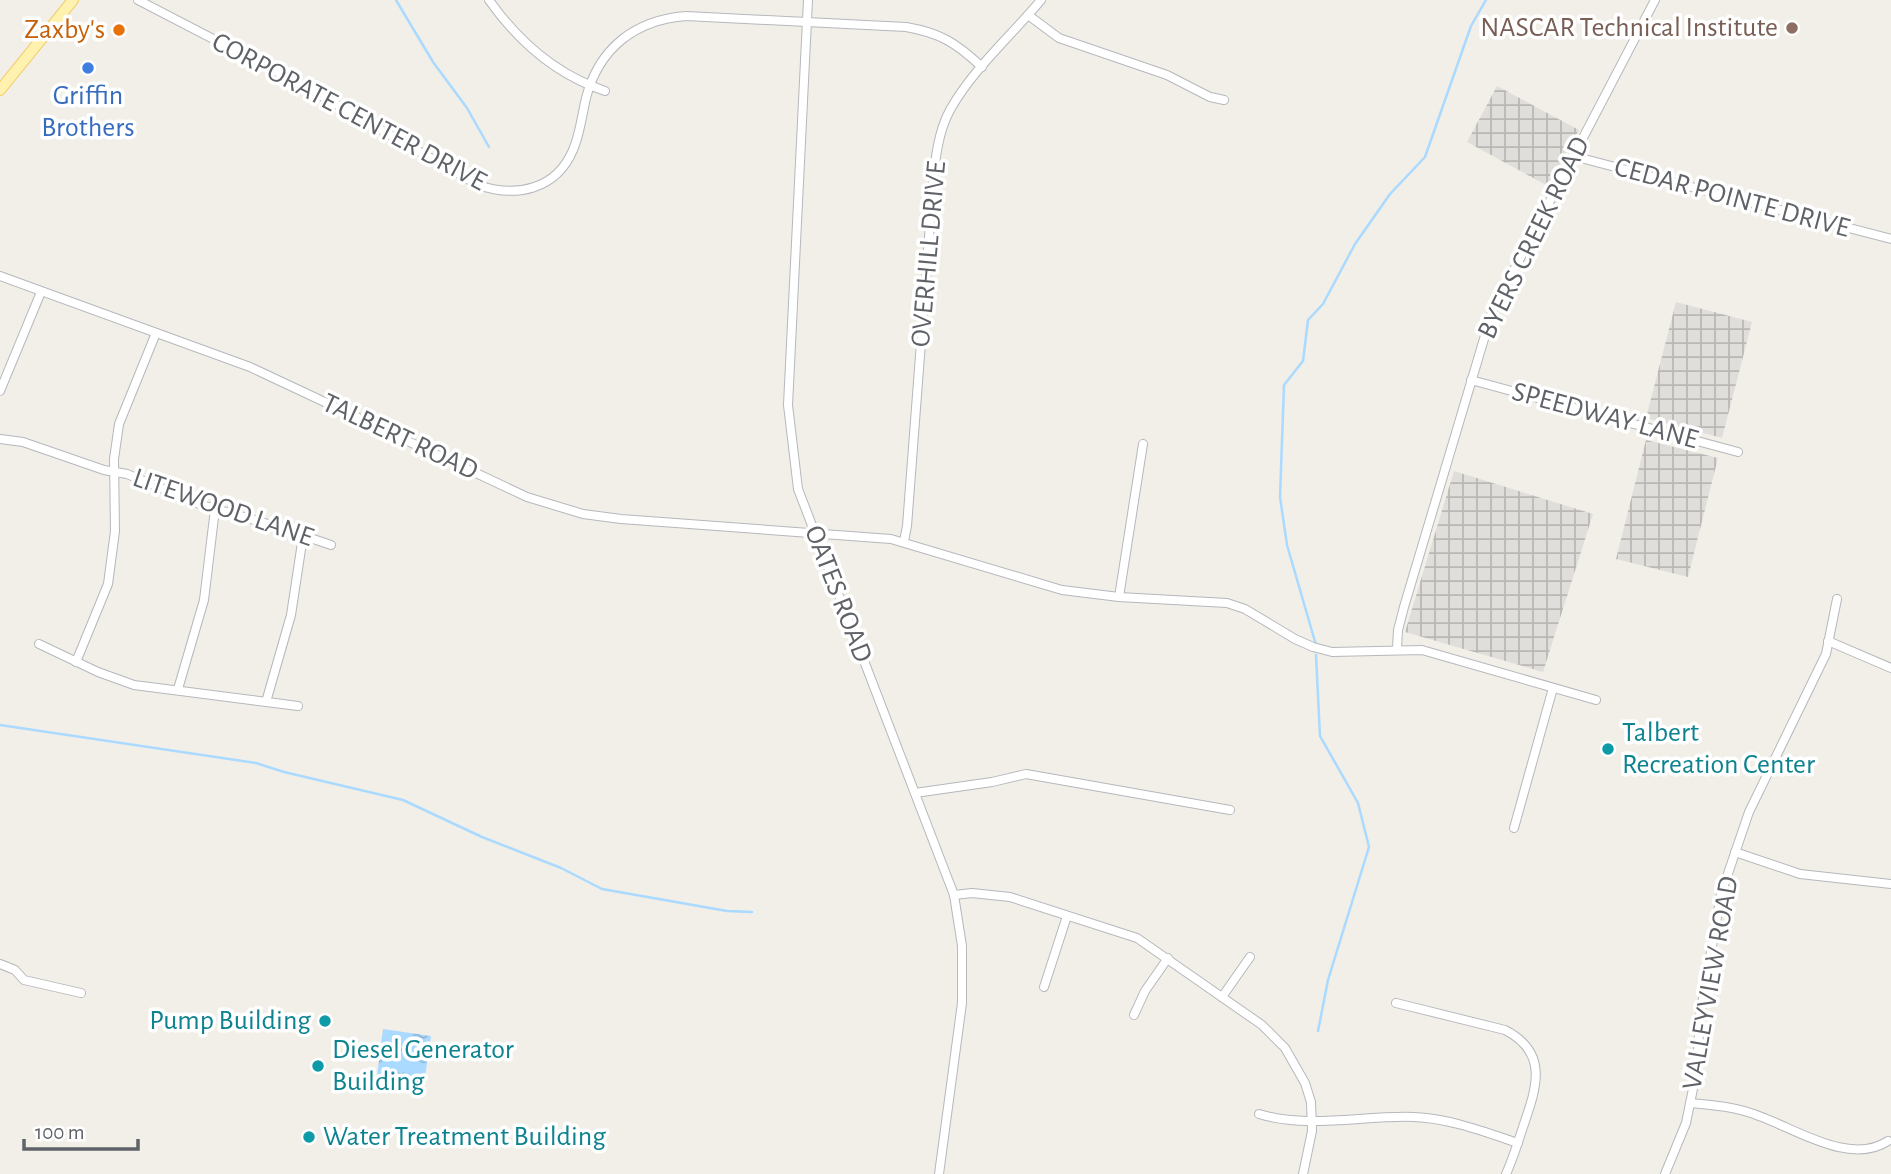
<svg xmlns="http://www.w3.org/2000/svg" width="1891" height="1174" font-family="'Alegreya Sans',sans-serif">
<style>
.industrial{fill:url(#industrial-grid)}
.water{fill:url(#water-ripples)}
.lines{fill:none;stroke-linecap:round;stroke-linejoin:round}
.stream{stroke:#aadaff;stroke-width:2.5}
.minor-casing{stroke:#b5b8bc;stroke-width:10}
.major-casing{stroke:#f2c960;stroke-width:12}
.minor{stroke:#fff;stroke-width:8}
.major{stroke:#fff2af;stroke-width:10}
.education-dot{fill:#8d6e63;stroke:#fff;stroke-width:2.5}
.food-dot{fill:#e8710a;stroke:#fff;stroke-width:2.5}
.shop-dot{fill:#3f7fe0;stroke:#fff;stroke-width:2.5}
.culture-dot{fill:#0f9aa8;stroke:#fff;stroke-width:2.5}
.labels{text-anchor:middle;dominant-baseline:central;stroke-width:7;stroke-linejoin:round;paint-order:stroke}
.education-label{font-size:28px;fill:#785e54;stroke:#fff;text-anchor:end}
.food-label{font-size:28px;fill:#c56008;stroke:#fff;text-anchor:end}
.shop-label{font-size:28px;fill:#366cbe;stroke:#fff}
.street-label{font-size:28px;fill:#5f6368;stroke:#fff}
.culture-label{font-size:28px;fill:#0d838f;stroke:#fff;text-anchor:start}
</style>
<defs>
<pattern id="industrial-grid" width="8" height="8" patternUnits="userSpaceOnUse" patternTransform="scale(1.75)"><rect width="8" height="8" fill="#e0deda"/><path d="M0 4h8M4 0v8" fill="none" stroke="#b9b8b5"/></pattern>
<pattern id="water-ripples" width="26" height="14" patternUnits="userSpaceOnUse" patternTransform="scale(1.75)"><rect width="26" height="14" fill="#aadaff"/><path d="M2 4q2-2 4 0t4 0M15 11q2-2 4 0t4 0" fill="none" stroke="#8eb4d2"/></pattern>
</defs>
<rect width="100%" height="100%" fill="#f1efe8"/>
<!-- industrial -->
<g class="industrial">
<polygon points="1497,86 1579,130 1548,186 1467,142"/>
<polygon points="1676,302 1752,322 1722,438 1646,418"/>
<polygon points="1646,440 1718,458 1688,577 1616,559"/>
<polygon points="1454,471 1593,514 1543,672 1405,632"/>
</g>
<!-- water -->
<polygon class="water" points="383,1029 431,1036 424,1084 377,1077"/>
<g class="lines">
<!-- stream -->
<g class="stream">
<polyline points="396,0 433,62 467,108 489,147"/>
<polyline points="1316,645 1287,545 1280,497 1284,385 1303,361 1308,320 1323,304 1355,244 1390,194 1425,157 1471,26 1486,0"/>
<polyline points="1316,655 1320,736 1358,803 1369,847 1328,980 1318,1031"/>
<polyline points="0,725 256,763 284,772 403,800 482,837 561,868 602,889 727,911 752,912"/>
</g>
<!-- minor casing -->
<g class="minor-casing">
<g id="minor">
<path d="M138,0L304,86L478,185C516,198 556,190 573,150C580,134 582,115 586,98C599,48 635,20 686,16L906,27C941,33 956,43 982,67"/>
<path d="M489,0C518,41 557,75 605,91"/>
<polyline points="808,0 788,405 798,489 954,895 962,946 962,1003 939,1174"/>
<polyline points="1028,15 1059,38 1167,75 1210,97 1224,100"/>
<polyline points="1573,156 1891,239"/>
<polyline points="0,276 250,367 527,497 583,514 621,519 891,539 1062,590 1119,597 1227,603 1245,609 1295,639 1313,647 1332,652 1422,650 1596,700"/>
<polyline points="1471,380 1738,452"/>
<polyline points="0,391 41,292"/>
<polyline points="0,439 23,442 104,470 127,474 202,505 275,526 331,545"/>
<path d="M904,541L907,526L933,185C935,160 938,132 950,110C973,69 1011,36 1041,0"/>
<polyline points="1119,597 1143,444"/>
<polyline points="1828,641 1891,668"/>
<polyline points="39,644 98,672 134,685 298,706"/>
<polyline points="1397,649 1398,630 1404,607 1492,312 1655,0"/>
<polyline points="76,662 108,584 115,531 114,459 119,424 156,333"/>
<polyline points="178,689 204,600 215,509"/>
<polyline points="266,702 291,615 303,536"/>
<polyline points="915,793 992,782 1026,774 1230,810"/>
<polyline points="1514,828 1553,688"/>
<polyline points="1735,852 1800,874 1891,884"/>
<polyline points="954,895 972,893 1010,897 1137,938 1262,1025 1285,1048 1305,1083 1311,1102 1312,1131 1303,1174"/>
<polyline points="0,964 15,970 24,980 81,993"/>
<polyline points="1044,987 1067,916"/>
<polyline points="1222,997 1250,957"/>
<path d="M1396,1003L1505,1030C1550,1053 1536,1089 1523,1127C1518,1142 1513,1159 1506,1174"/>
<polyline points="1134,1015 1145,991 1168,958"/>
<path d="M1690,1103C1714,1105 1737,1107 1759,1116C1796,1129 1850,1166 1888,1141"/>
<path d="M1259,1114C1309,1129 1363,1115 1414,1117C1448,1118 1485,1132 1518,1143"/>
<polyline points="1665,1174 1686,1123 1697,1069 1700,1016 1721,894 1749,812 1826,654 1837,599"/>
</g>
</g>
<!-- major casing -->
<g class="major-casing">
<polyline id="major" points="0,90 73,0"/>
</g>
<!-- minor -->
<use href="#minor" class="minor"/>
<!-- major -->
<use href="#major" class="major"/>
</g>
<!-- markers -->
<circle class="education-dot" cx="1792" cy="28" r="7"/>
<circle class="food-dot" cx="119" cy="30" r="7"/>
<circle class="shop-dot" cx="88" cy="68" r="7"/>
<g class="culture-dot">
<circle cx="1608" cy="749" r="7"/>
<circle cx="325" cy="1021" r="7"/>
<circle cx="318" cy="1066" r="7"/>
<circle cx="309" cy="1137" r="7"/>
</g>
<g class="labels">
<!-- education labels -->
<g class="education-label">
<text x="1778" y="28">NASCAR Technical Institute</text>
</g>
<!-- food labels -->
<g class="food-label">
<text x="105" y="30">Zaxby's</text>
</g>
<!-- shop labels -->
<g class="shop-label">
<text x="88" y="96">Griffin<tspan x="88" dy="32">Brothers</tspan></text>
</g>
<!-- street labels -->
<g class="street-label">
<text transform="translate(349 112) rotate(28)">CORPORATE CENTER DRIVE</text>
<text transform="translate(1732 198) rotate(15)">CEDAR POINTE DRIVE</text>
<text transform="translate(1534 238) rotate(-64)">BYERS CREEK ROAD</text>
<text transform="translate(929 254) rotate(-85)">OVERHILL DRIVE</text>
<text transform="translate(1605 416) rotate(15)">SPEEDWAY LANE</text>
<text transform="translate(400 437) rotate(25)">TALBERT ROAD</text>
<text transform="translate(223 508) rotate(19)">LITEWOOD LANE</text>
<text transform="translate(838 594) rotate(69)">OATES ROAD</text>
<text transform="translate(1711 983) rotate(-80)">VALLEYVIEW ROAD</text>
</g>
<!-- culture labels -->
<g class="culture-label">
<text x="1622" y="733">Talbert<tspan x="1622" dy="32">Recreation Center</tspan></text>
<text x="311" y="1021" text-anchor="end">Pump Building</text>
<text x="332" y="1050">Diesel Generator<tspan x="332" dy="32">Building</tspan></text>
<text x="323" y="1137">Water Treatment Building</text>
</g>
</g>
<!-- scale -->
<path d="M24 1139v10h114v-10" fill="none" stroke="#5f6368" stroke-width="3.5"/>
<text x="35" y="1139" font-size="21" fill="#5f6368" stroke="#ffffff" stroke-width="5" paint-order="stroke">100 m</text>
</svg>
